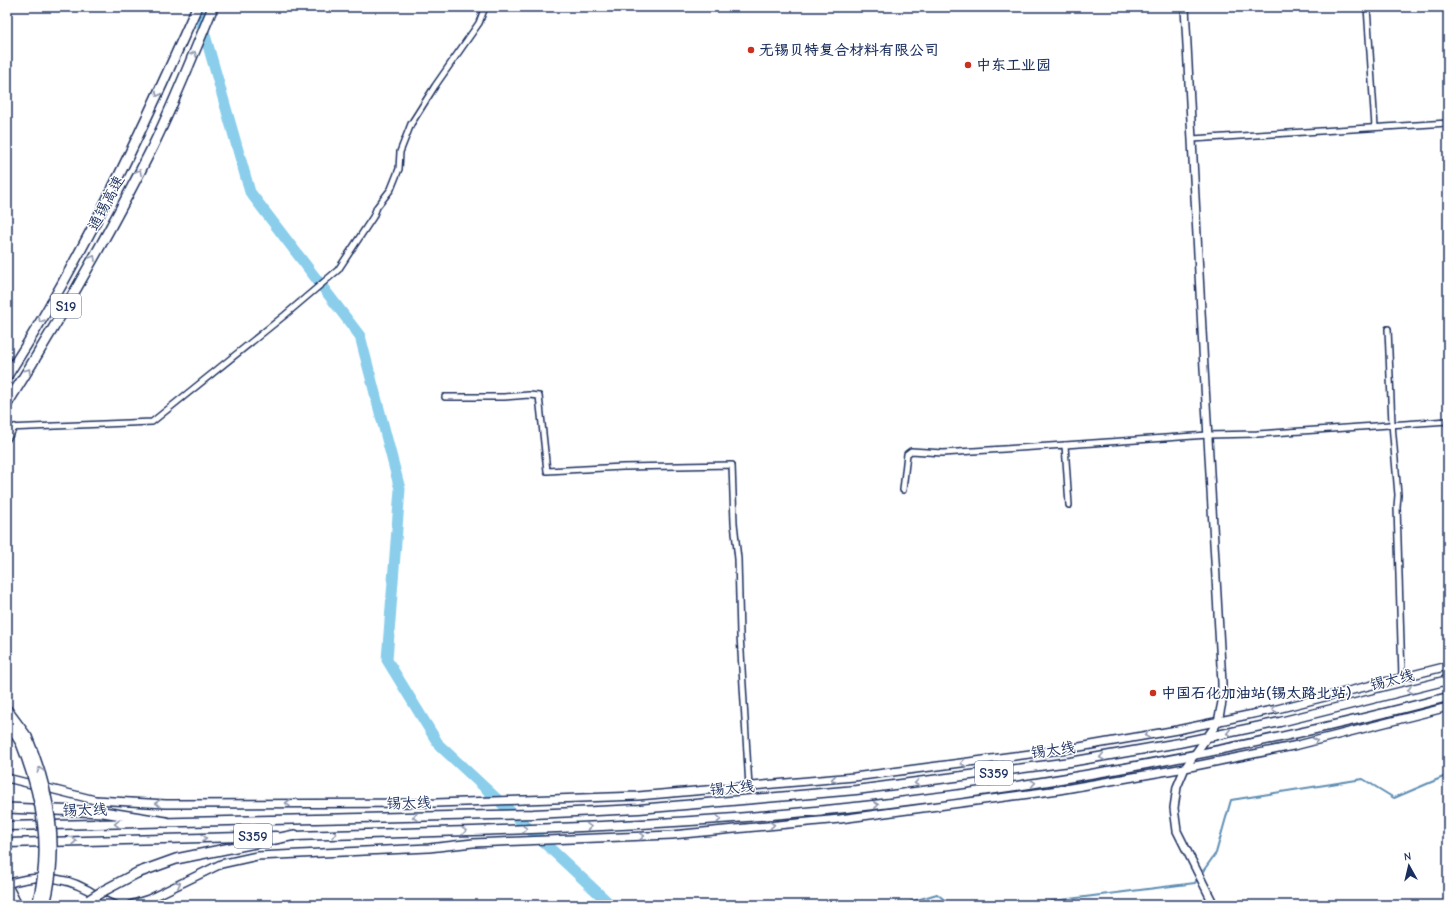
<svg xmlns="http://www.w3.org/2000/svg" width="1455" height="912" font-family="'Comic Neue','LXGW WenKai TC',sans-serif">
<style>
.lines{fill:none;stroke-linecap:round;stroke-linejoin:round}
.stream{stroke:#5e8eb3;stroke-width:2}
.river{stroke:#8aceeb;stroke-width:11}
.street-casing{stroke:#1b2f5e;stroke-width:8}
.secondary-casing{stroke:#1b2f5e;stroke-width:10}
.primary-casing{stroke:#1b2f5e;stroke-width:11}
.highway-casing{stroke:#1b2f5e;stroke-width:12}
.street{stroke:#fff;stroke-width:5}
.secondary{stroke:#fff;stroke-width:7}
.primary{stroke:#fff;stroke-width:8}
.highway{stroke:#fff;stroke-width:9}
.highway-bridge-casing{stroke:#1b2f5e;stroke-width:12;stroke-linecap:butt}
.highway-bridge{stroke:#fff;stroke-width:9}
.oneway{stroke:#8d97ae}
.poi-dot{fill:#c8321e;stroke:#fff;stroke-width:1.5}
.labels{text-anchor:middle;dominant-baseline:central;stroke-width:3;stroke-linejoin:round;paint-order:stroke}
.shield{fill:#fff;stroke:#5f6d8e;stroke-width:1}
.shield-label{font-size:14px;font-weight:bold;fill:#1b2f5e}
.poi-label{font-size:15px;font-weight:bold;fill:#1b2f5e;stroke:#fff;text-anchor:start}
.street-label{font-size:15px;fill:#1b2f5e;stroke:#fff}
</style>
<rect width="100%" height="100%" fill="#fff"/>
<filter id="ink" filterUnits="userSpaceOnUse"><feTurbulence type="fractalNoise" baseFrequency=".025" numOctaves="2"/><feDisplacementMap in="SourceGraphic" scale="8" xChannelSelector="R" yChannelSelector="G"/><feConvolveMatrix kernelMatrix="1 2 1 2 8 2 1 2 1" color-interpolation-filters="sRGB"/></filter>
<g filter="url(#ink)">
<g class="lines">
<!-- stream -->
<g class="stream">
<polyline points="1201,874 1216,853 1231,800 1363,779 1394,798 1448,775"/>
<polyline points="900,905 937,894 951,905"/>
<polyline points="1022,905 1195,883 1198,877"/>
</g>
<!-- river -->
<polyline class="river" points="197,7 250,192 360,336 400,489 387,660 439,745 611,905"/>
<!-- street casing -->
<g class="street-casing">
<g id="street">
<polyline points="1367,7 1375,127"/>
<polyline points="1192,139 1448,123"/>
<polyline points="1388,329 1392,424 1398,495 1397,507 1402,678"/>
<polyline points="445,397 504,397 529,395 539,396 547,471 623,467 732,465 734,523 738,559 740,635 749,787"/>
<polyline points="7,428 152,422 285,315 338,270 373,217 377,207 391,189 399,169 400,152 411,124 435,86 479,23 485,7"/>
<polyline points="7,439 15,427"/>
<polyline points="1065,445 1208,435 1257,434 1448,421"/>
<polyline points="903,490 907,454 911,451 943,453 1065,445 1069,505"/>
</g>
</g>
<!-- secondary casing -->
<g class="secondary-casing">
<g id="secondary">
<polyline points="1185,7 1204,368 1222,683 1222,702 1218,722 1185,768 1177,787 1174,808 1177,831 1214,905"/>
<polyline points="7,778 95,800 166,804 436,803 638,796 854,777 1068,749 1177,730 1277,709 1448,666"/>
<path d="M7,884C35,875 61,875 88,890C97,895 104,903 115,905"/>
<polyline points="130,905 149,899 221,864 257,856 429,848 473,843 672,835 840,819 1059,790 1185,768 1298,745 1448,707"/>
</g>
</g>
<!-- primary casing -->
<g class="primary-casing">
<g id="primary">
<polyline points="7,826 533,814 639,809 856,790 1070,762 1179,743 1280,722 1448,680"/>
<path d="M290,836C487,831 686,827 882,804C1073,782 1262,745 1448,697"/>
<polyline points="7,843 276,836"/>
</g>
</g>
<!-- highway casing -->
<g class="highway-casing">
<g id="highway">
<path d="M7,376C82,260 141,133 197,7"/>
<path d="M7,404C59,321 109,234 153,146C175,101 194,53 213,7"/>
<polyline points="7,710 27,737"/>
<polyline points="7,721 21,743"/>
<polyline points="7,808 103,812 166,822"/>
<polyline points="7,886 17,905"/>
<polyline points="103,891 137,873 176,859 295,835"/>
</g>
</g>
<!-- street -->
<use href="#street" class="street"/>
<!-- secondary -->
<use href="#secondary" class="secondary"/>
<!-- primary -->
<use href="#primary" class="primary"/>
<!-- highway -->
<use href="#highway" class="highway"/>
<!-- highway-bridge casing -->
<g class="highway-bridge-casing">
<g id="highway-bridge">
<path d="M27,737C50,792 60,846 45,905"/>
<path d="M21,743C42,797 52,848 37,905"/>
<polyline points="89,900 103,891"/>
</g>
</g>
<!-- highway-bridge -->
<use href="#highway-bridge" class="highway-bridge"/>
</g>
<!-- one-way arrows -->
<defs><path id="oneway-chevron" d="M-2-3.5L2.5 0L-2 3.5" fill="none" stroke-width="1.6" stroke-linecap="round" stroke-linejoin="round"/></defs>
<g class="oneway">
<use href="#oneway-chevron" transform="translate(194 54) rotate(-67)"/>
<use href="#oneway-chevron" transform="translate(158 94) rotate(115)"/>
<use href="#oneway-chevron" transform="translate(139 172) rotate(-62)"/>
<use href="#oneway-chevron" transform="translate(93 258) rotate(-60)"/>
<use href="#oneway-chevron" transform="translate(41 320) rotate(120)"/>
<use href="#oneway-chevron" transform="translate(28 371) rotate(-58)"/>
<use href="#oneway-chevron" transform="translate(1410 690) rotate(165)"/>
<use href="#oneway-chevron" transform="translate(1274 709) rotate(167)"/>
<use href="#oneway-chevron" transform="translate(1229 733) rotate(168)"/>
<use href="#oneway-chevron" transform="translate(1147 735) rotate(170)"/>
<use href="#oneway-chevron" transform="translate(1315 741) rotate(-14)"/>
<use href="#oneway-chevron" transform="translate(1102 757) rotate(170)"/>
<use href="#oneway-chevron" transform="translate(963 763) rotate(173)"/>
<use href="#oneway-chevron" transform="translate(40 770) rotate(-108)"/>
<use href="#oneway-chevron" transform="translate(834 779) rotate(175)"/>
<use href="#oneway-chevron" transform="translate(917 783) rotate(173)"/>
<use href="#oneway-chevron" transform="translate(1033 783) rotate(-8)"/>
<use href="#oneway-chevron" transform="translate(158 803) rotate(-177)"/>
<use href="#oneway-chevron" transform="translate(288 803) rotate(180)"/>
<use href="#oneway-chevron" transform="translate(876 805) rotate(-6)"/>
<use href="#oneway-chevron" transform="translate(415 817) rotate(179)"/>
<use href="#oneway-chevron" transform="translate(719 819) rotate(-4)"/>
<use href="#oneway-chevron" transform="translate(117 824) rotate(179)"/>
<use href="#oneway-chevron" transform="translate(772 825) rotate(-5)"/>
<use href="#oneway-chevron" transform="translate(589 827) rotate(-3)"/>
<use href="#oneway-chevron" transform="translate(525 829) rotate(-1)"/>
<use href="#oneway-chevron" transform="translate(464 831) rotate(-2)"/>
<use href="#oneway-chevron" transform="translate(334 834) rotate(-2)"/>
<use href="#oneway-chevron" transform="translate(642 836) rotate(-2)"/>
<use href="#oneway-chevron" transform="translate(204 838) rotate(-1)"/>
<use href="#oneway-chevron" transform="translate(74 841) rotate(-1)"/>
<use href="#oneway-chevron" transform="translate(178 884) rotate(-27)"/>
</g>
</g>
<!-- markers -->
<g class="poi-dot">
<circle cx="751" cy="50" r="4"/>
<circle cx="968" cy="65" r="4"/>
<circle cx="1153" cy="693" r="4"/>
</g>
<g class="labels">
<!-- shield labels -->
<g class="shield">
<rect x="51" y="294" width="30" height="24" rx="3"/>
<rect x="975" y="761" width="38" height="24" rx="3"/>
<rect x="234" y="824" width="38" height="24" rx="3"/>
</g>
<g class="shield-label">
<text x="66" y="306">S19</text>
<text x="994" y="773">S359</text>
<text x="253" y="836">S359</text>
</g>
<!-- poi labels -->
<g class="poi-label">
<text x="759" y="50">无锡贝特复合材料有限公司</text>
<text x="976" y="65">中东工业园</text>
<text x="1161" y="693">中国石化加油站(锡太路北站)</text>
</g>
<!-- street labels -->
<g class="street-label">
<text transform="translate(106 203) rotate(-62)">通锡高速</text>
<text transform="translate(1392 680) rotate(-14)">锡太线</text>
<text transform="translate(1053 750) rotate(-8)">锡太线</text>
<text transform="translate(732 788) rotate(-5)">锡太线</text>
<text transform="translate(409 803) rotate(-1)">锡太线</text>
<text transform="translate(85 810) rotate(-1)">锡太线</text>
</g>
</g>
<!-- margin -->
<rect width="1455" height="912" fill="none" stroke="#fff" stroke-width="24"/>
<rect x="12" y="12" width="1431" height="888" fill="none" stroke="#1b2f5e" stroke-width="1.5" filter="url(#ink)"/>
<!-- north arrow -->
<g transform="translate(1409 866) rotate(352)" stroke="#ffffff" stroke-width="3" paint-order="stroke">
<path d="M0-3L7 15L0 10L-7 15Z" fill="#1b2f5e"/>
<text y="-6" font-size="11" font-weight="bold" text-anchor="middle" fill="#1b2f5e">N</text>
</g>
</svg>
